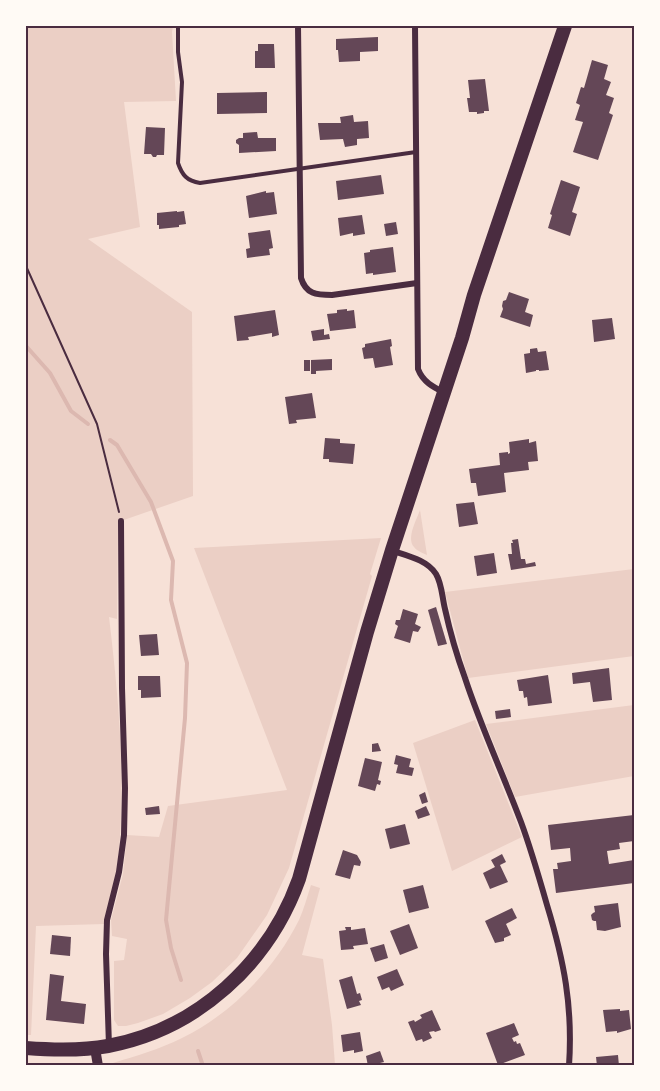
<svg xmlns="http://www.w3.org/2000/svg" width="660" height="1091" font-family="'IBM Plex Sans',sans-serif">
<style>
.green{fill:#ebcfc5}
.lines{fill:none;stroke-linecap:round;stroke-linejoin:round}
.stream{stroke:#dcb8b0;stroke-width:4}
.building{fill:#644757}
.path{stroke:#4a2c40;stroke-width:2}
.service{stroke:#4a2c40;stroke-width:4}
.minor{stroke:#4a2c40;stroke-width:6}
.tertiary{stroke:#4a2c40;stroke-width:10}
.primary{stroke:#4a2c40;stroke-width:14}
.neatline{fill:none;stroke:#4a2c40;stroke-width:2}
</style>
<rect width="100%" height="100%" fill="#f7e1d7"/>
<!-- green -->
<g class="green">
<path d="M26,26H173L172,32L176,101L124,102L140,227L88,239L192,312L193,496L118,522L117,619L109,617C119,701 127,786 117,870C114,888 108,906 104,924L36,926L31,1035H26Z"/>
<path d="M420,510L427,555C423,553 417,551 414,547C406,538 417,519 420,510Z"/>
<polygon points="381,538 370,574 372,576 289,868 267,915 237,958 212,982 190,998 163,1014 138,1023 126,1026 118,1026 114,1020 114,961 124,960 127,939 112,936 111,920 123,874 127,835 159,837 168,806 287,790 194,548"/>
<polygon points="634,569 634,656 468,678 445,592"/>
<polygon points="634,705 634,776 515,797 486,724"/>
<polygon points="475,720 522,837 452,871 413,743"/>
<path d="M311,885L320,888L302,955L323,959L332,1025L335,1065H113V1063C136,1056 160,1049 182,1038C231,1014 274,970 299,920C304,909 307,897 311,885Z"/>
</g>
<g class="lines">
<!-- stream -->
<g class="stream">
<polyline points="26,346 50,373 71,411 88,424"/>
<polyline points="110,440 117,445 151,502 173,561 171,600 187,663 185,718 166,920 171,948 181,980"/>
<polyline points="198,1051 203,1066"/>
</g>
</g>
<!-- building -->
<g class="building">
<polygon points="378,37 378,51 360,52 360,61 339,62 338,50 336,50 336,39"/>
<polygon points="258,44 274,44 275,68 255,68 255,51 258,51"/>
<polygon points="592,60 608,65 604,79 611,82 606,95 614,98 609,113 613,115 598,160 573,152 583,122 575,120 580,105 576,103 581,87 584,88"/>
<polygon points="485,79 489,111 484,111 484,113 477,114 477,112 469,112 467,98 470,98 468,80"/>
<polygon points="267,92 267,113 217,114 217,93"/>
<polygon points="353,115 354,122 368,121 369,138 357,139 357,145 345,147 343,139 320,140 318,123 341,123 340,117"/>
<polygon points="146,127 165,128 164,155 157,155 156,157 153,157 151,154 144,154"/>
<polygon points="257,132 258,138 276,138 276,151 239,153 239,145 236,143 236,140 239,138 243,138 243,133"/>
<polygon points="381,175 384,194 338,200 336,181"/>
<polygon points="561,180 580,187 572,212 577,214 570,236 548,228 552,215 550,214"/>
<polygon points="266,191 266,193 274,192 277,214 249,218 246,196"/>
<polygon points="177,211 177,212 184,211 186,224 179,225 179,227 159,229 159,225 157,225 157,213"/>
<polygon points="362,215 365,234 353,236 353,233 340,236 338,218"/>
<polygon points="396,222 398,234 386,236 384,224"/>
<polygon points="270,230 273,248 269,249 270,255 247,258 246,249 250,248 248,233"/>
<polygon points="393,247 396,272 373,275 373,273 366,274 364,253 370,252 370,250"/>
<polygon points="509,292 529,299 525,312 533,315 530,327 500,317 503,309 502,306 503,301 506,300"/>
<polygon points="347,309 347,311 354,310 356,328 330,331 327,314 337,313 337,310"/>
<polygon points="275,310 279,335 272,337 272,333 248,337 249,340 237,341 234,316"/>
<polygon points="612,318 615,339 594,342 592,320"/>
<polygon points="324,329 324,335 329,334 330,339 313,341 311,331"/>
<polygon points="391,339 392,346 390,347 393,365 375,368 373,358 364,359 362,348 365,347 365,344"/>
<polygon points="537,348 538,352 546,351 549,370 539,371 539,370 536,370 536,371 526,373 524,354 530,353 530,349"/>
<polygon points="332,359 332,370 316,371 316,374 311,374 311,360"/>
<rect x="304" y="360" width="6" height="11"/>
<polygon points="312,393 316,418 296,420 297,423 289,424 285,397"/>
<polygon points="325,438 340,439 340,443 355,444 353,464 329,462 329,459 323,459"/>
<polygon points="529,439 529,443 536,441 538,461 528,462 529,470 504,473 506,492 478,496 476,483 471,483 469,469 500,465 499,453 508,452 508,454 510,453 509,442"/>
<polygon points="474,502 478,524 459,527 456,504"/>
<polygon points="518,539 521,559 525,559 526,564 535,562 536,566 511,570 508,554 512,554 511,543 513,543 512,540"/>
<polygon points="494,553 497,573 477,576 474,556"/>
<polygon points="436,607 447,644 438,646 428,610"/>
<polygon points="403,609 418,614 415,624 421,627 418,632 413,631 410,643 394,638 398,626 395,624 396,620 400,620"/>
<polygon points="157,634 159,655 141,656 139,635"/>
<polygon points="609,668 612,700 593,702 590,682 573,684 572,673"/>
<polygon points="548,675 552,703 528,706 527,697 524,698 523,691 519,691 517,680"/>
<polygon points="138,676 160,676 161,697 141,698 141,690 138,690"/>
<polygon points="510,709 511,717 496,719 495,711"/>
<polygon points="378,743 381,751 372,752 372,744"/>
<polygon points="396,755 411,759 409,767 414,768 412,776 396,773 398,765 394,764"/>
<polygon points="365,758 382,762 378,780 381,781 380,785 377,784 375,791 358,786"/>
<polygon points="425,792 428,802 422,804 419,795"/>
<polygon points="159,806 160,814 146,815 145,808"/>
<polygon points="426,806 430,815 418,819 415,811"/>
<polygon points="634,815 634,841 619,843 620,849 607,851 609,864 634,860 634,883 556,893 553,869 558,869 557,863 571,861 570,848 551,850 548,825"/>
<polygon points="405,824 410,844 390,849 385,829"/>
<polygon points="343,850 357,855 361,862 360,866 354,865 350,879 335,875"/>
<polygon points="502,854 506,862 500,865 508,882 490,889 483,873 495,867 491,860"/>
<polygon points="423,885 429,908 409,913 403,890"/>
<polygon points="618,903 621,927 605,931 597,930 596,921 594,921 592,920 591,915 593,913 595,912 594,906"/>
<polygon points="512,908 517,918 506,924 511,935 504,938 504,941 495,943 485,921"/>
<polygon points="409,924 418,948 400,955 390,931"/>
<polygon points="345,927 351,927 351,930 365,928 368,944 353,946 354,949 341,950 339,931 346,930"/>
<polygon points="52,935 71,937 70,956 50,954"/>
<polygon points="384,944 388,958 375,962 370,948"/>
<polygon points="397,969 404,985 391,991 389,987 382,990 377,977"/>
<polygon points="50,974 64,976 61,1001 86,1004 84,1024 46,1020"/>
<polygon points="352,976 357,994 360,993 362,1000 359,1001 361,1005 347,1009 339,980"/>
<polygon points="620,1009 620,1011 629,1010 631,1029 617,1033 617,1031 606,1032 603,1010"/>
<polygon points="432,1010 441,1030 435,1032 434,1031 429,1032 432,1038 423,1042 422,1039 416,1041 408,1022 414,1020 415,1022 422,1018 420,1015"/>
<polygon points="514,1023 519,1035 512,1038 514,1042 516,1041 517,1044 520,1043 525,1055 498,1065 486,1033"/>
<polygon points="360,1032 363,1051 354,1053 354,1050 343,1052 341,1035"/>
<polygon points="380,1051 384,1062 368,1066 366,1056"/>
<polygon points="618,1055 619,1066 597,1066 596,1057"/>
</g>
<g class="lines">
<!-- path -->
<polyline class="path" points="26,266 97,424 119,512"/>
<!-- service -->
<path class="service" d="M178,26V52L182,82L178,163C182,175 187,181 200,183L416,152"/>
<!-- minor -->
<g class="minor">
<path d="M298,26L301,278C306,294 316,295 332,295L417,283"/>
<path d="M415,26L418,369C423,382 433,387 445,393"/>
<path d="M393,551C408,556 427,560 436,574C442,584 442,597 445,609C450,632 457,656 465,678C481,727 503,774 521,822C531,849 539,877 547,905C564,961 573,1006 569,1066"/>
<polyline points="109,1046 106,954 107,920 119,872 124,835 125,788 122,688 121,521"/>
</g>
<!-- tertiary -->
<polyline class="tertiary" points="95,1048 98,1066"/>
<!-- primary -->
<path class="primary" d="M26,1048C53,1050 81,1051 108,1046C198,1029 269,963 299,879L367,632L392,550L462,338L474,295L565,26"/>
</g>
<!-- border -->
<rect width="660" height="1091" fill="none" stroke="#fffaf5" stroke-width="54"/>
<rect x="27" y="27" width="606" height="1037" class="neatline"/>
</svg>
